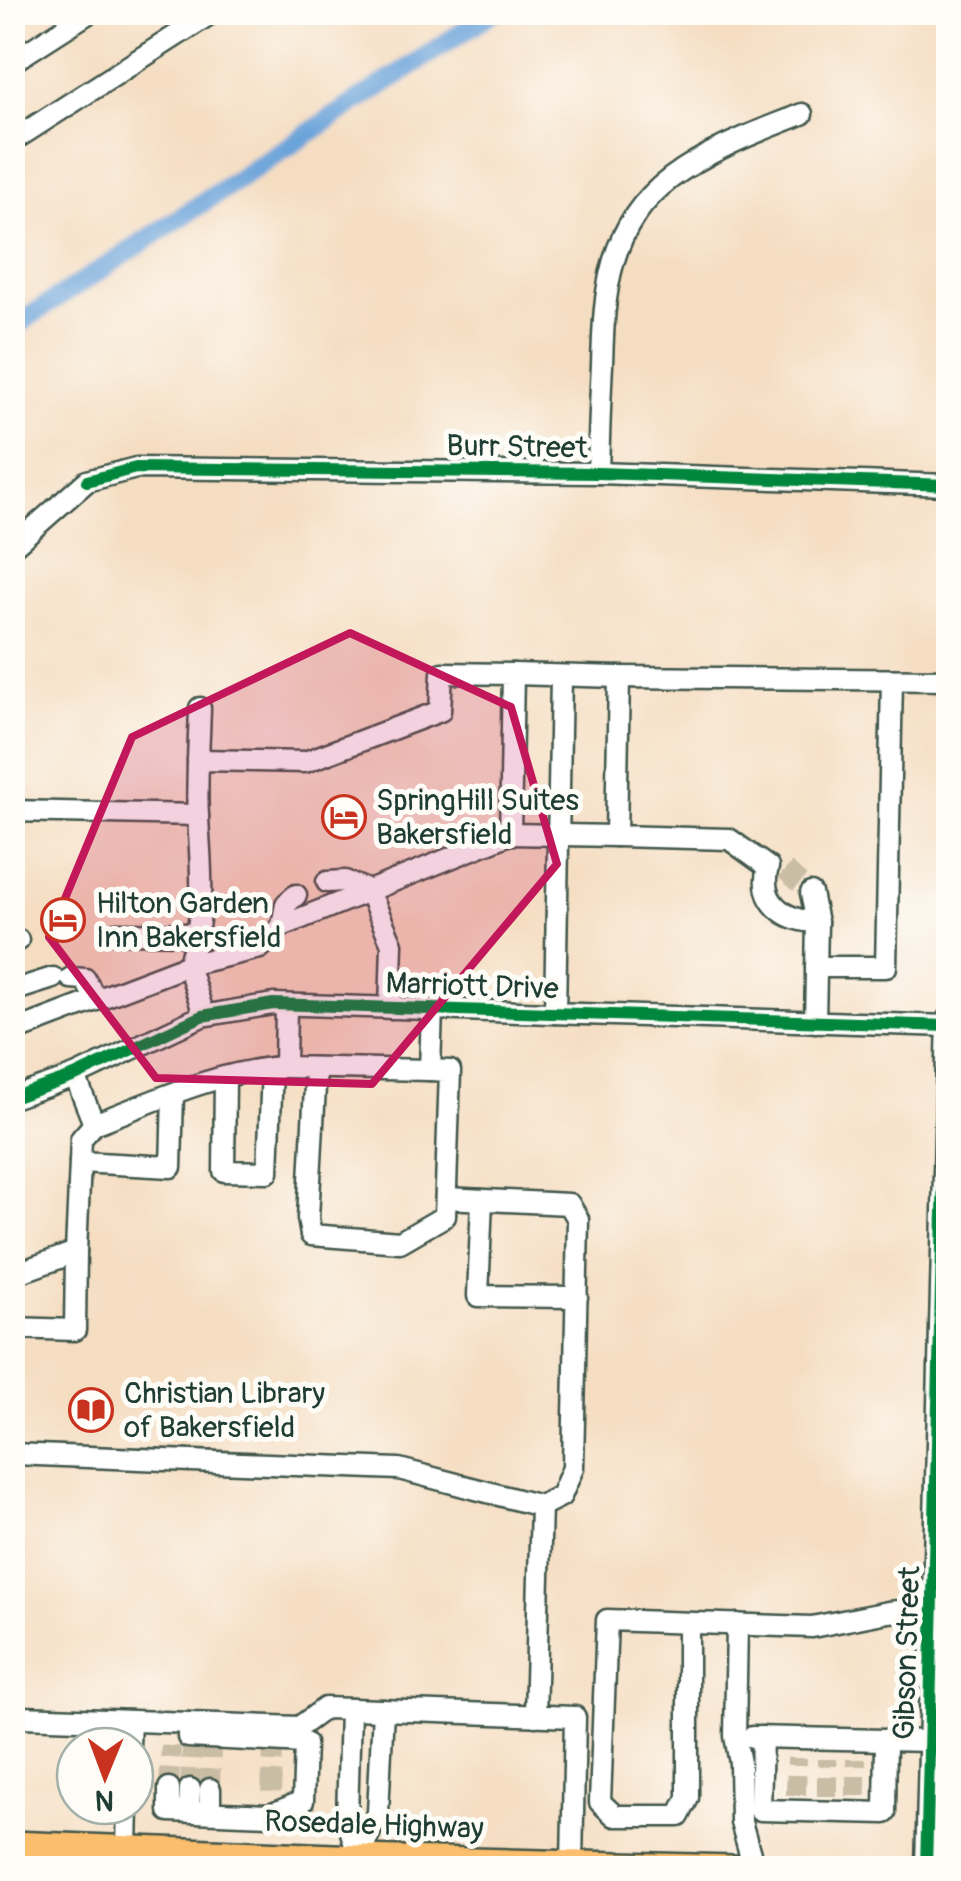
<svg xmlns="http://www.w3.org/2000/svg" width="961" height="1881" font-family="Pangolin,sans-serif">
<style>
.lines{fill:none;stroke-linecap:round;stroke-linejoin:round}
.canal{stroke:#6ba3d9;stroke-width:20}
.minor-tunnel{stroke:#cabda5;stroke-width:20;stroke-dasharray:20 10;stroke-linecap:butt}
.minor-casing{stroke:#3f5549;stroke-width:25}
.major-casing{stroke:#3f5549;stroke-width:30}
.minor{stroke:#fff;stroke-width:20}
.major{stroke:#fabe6d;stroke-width:25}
.cycleway-casing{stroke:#fdfcf7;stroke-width:19}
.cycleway{stroke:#00873e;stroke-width:12}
.marked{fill:#c2185b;fill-opacity:0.2;stroke:#c2185b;stroke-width:8;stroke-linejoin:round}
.labels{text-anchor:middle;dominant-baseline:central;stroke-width:10;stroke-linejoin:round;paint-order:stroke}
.street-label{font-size:30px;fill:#1f3d34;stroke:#fdfcf7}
.poi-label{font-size:30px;fill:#1f3d34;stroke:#fdfcf7;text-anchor:start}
</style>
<rect width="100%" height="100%" fill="#fdfcf7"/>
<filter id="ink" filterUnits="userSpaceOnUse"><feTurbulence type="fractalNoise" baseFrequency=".01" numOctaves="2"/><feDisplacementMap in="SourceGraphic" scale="20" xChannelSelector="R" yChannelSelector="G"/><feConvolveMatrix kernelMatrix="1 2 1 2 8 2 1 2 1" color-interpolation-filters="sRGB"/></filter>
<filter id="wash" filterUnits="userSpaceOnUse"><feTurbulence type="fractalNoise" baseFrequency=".0048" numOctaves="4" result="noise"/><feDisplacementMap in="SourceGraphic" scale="40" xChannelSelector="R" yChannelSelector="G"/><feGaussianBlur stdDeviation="2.25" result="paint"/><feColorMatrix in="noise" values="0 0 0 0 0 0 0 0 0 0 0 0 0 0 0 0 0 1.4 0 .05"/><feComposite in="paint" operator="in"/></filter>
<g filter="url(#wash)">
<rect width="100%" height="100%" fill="#f5ddc1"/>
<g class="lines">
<!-- canal -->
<polyline class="canal" points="12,328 493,12"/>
</g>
</g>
<g filter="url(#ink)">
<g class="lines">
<!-- minor-tunnel -->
<g class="minor-tunnel">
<polyline points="785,870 811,893"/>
<polyline points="169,1788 171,1746"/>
<polyline points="190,1789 192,1748"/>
<polyline points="210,1789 211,1748"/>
<polyline points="271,1792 273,1750"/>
<polyline points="796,1795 797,1758"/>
<polyline points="827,1796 827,1759"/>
<polyline points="856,1796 856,1759"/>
</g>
<!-- minor casing -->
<g class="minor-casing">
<g id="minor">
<polyline points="12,62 90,12"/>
<polyline points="12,141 213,12"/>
<path d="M598,473C599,437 600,401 602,365C604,293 607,226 671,178C710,149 757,132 802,114"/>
<polyline points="12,547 87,481 136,468 598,473 948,485"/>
<polyline points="513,674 619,677"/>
<polyline points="198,760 305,762 440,711 442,673 513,674 510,834 616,836"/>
<polyline points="12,811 198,815"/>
<polyline points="327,882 345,881 369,891 392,944 390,1008"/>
<polyline points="811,893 817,922"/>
<polyline points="282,926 286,904 296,895"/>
<polyline points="116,933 199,934"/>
<polyline points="12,940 18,940"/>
<polyline points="188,965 260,948 282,926 510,834"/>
<path d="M188,965C207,914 201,871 198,818C196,782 199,744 200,708"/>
<polyline points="816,967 886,967 892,680"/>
<polyline points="71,978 85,979 96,1000"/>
<polyline points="12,991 53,978"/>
<polyline points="286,1005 285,1067 430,1070"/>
<polyline points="555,1013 561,676"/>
<path d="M815,1022L817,922C785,921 758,902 768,867L729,839L616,836L619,677L948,680"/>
<polyline points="12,1032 188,965 204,1015"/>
<polyline points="316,1068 308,1218 311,1235 400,1242 445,1216 450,1071 430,1070 432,1009"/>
<polyline points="225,1077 224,1171 268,1172 272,1068"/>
<polyline points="12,1098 75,1076 202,1016 273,1004 948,1026"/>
<path d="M94,1124C155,1101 217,1071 283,1067"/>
<polyline points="80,1162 171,1167 173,1094"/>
<polyline points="446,1198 569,1204 578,1219 573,1468 561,1496 541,1506"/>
<polyline points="482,1200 478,1296 577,1297"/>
<polyline points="12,1275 76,1252 81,1139 94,1124 75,1076"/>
<polyline points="12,1328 75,1330 76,1252"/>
<polyline points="12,1454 399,1469 541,1506 535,1716"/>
<polyline points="688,1623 688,1798 679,1816 615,1816 600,1802 607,1620 812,1627 888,1612 933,1608"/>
<polyline points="737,1624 735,1736 740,1763 741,1822 754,1868"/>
<polyline points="12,1708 22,1717 299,1727 325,1708 575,1717 572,1863"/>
<polyline points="350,1709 347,1819 359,1858"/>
<polyline points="752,1737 929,1741"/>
<polyline points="762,1737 760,1810 885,1813 886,1740"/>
<polyline points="129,1746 130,1721"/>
<polyline points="169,1788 169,1811 270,1815 303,1801 305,1743 188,1737 188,1723"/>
<polyline points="189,1811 190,1789"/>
<polyline points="210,1812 210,1789"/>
<polyline points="127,1848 128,1806"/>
<polyline points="359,1868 359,1858 378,1813 383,1710"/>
<polyline points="926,1868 948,1018"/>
</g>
</g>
<!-- major casing -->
<g class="major-casing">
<polyline id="major" points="12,1844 359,1858 734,1868"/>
</g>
<!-- minor -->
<use href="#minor" class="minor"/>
<!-- major -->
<use href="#major" class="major"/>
<!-- cycleway casing -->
<g class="cycleway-casing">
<g id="cycleway">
<polyline points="87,481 136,468 598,473 948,485"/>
<polyline points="12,1098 75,1076 202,1016 273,1004 948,1026"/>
<polyline points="926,1868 948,1018"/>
</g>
</g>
<!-- cycleway -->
<use href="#cycleway" class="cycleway"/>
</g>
</g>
<!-- marked area -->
<path class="marked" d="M350,633L511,707L557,864L372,1084L156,1078L49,937L132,737Z"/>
<!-- icons -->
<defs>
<g id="hotel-ring" transform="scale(2.25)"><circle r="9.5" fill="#fdfcf7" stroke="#c8321e" stroke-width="1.5"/><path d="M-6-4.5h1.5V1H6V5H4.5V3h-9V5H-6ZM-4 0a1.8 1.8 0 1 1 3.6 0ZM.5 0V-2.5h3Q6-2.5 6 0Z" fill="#c8321e"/></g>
<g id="library-ring" transform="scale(2.25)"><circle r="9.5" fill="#fdfcf7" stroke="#c8321e" stroke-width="1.5"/><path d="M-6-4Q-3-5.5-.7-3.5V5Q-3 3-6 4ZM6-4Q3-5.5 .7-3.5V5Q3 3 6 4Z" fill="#c8321e"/></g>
</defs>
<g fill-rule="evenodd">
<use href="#hotel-ring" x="344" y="817"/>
<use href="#hotel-ring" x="63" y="920"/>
<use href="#library-ring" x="91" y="1410"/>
</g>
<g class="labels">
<!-- street labels -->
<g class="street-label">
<text transform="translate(517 447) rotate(1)">Burr Street</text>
<text transform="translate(472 986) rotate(2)">Marriott Drive</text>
<text transform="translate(907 1653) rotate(-88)">Gibson Street</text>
<text transform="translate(374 1825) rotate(2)">Rosedale Highway</text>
</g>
<!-- poi labels -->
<g class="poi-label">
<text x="376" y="800">SpringHill Suites<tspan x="376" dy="34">Bakersfield</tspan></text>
<text x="96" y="903">Hilton Garden<tspan x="96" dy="34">Inn Bakersfield</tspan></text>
<text x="124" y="1393">Christian Library<tspan x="124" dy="34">of Bakersfield</tspan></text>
</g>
</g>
<!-- margin -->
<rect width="961" height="1881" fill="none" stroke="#fdfcf7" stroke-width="50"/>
<!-- north arrow -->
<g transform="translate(105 1776) rotate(181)"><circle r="48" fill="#fdfcf7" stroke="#a4b0a9" stroke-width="2.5"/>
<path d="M0-8L18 38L0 25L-18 38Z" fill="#c8321e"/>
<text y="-15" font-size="28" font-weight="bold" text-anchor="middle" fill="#1f3d34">N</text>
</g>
</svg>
